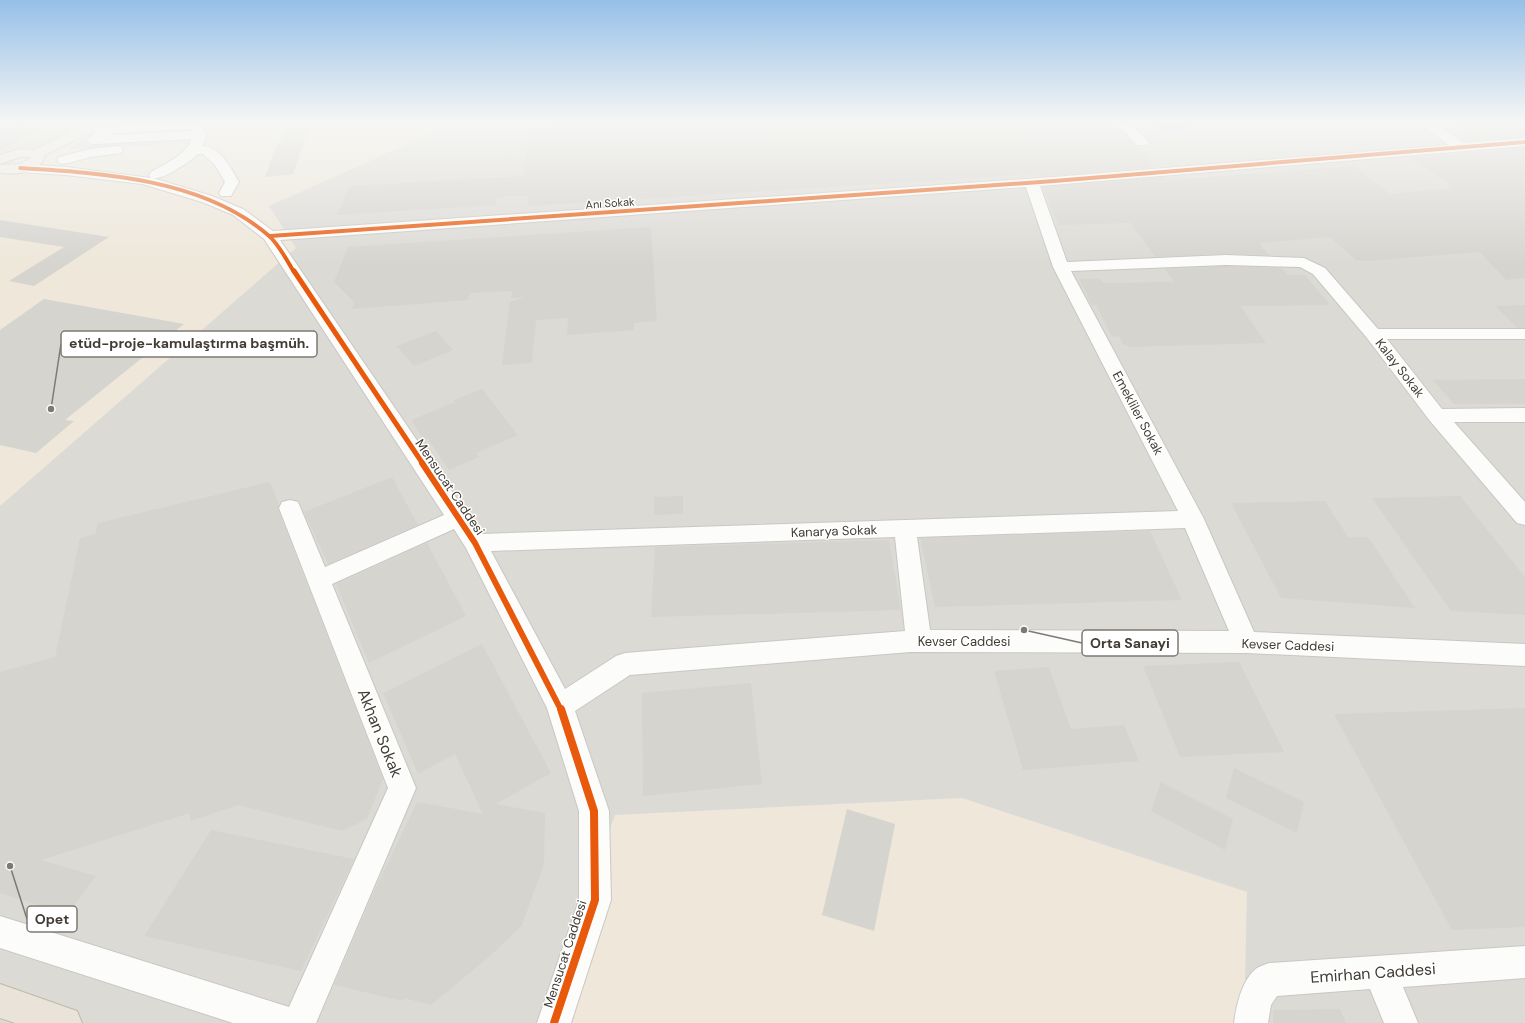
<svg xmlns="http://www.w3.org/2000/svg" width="1525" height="1023" font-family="'DM Sans',sans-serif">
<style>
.residential{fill:#e0ddd4}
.commercial{fill:#eee7da}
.industrial{fill:#dcdad5}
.parking{fill:#dcdad7}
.water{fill:#bbd3e7}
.building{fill:#d6d4cf}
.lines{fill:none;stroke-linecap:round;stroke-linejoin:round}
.minor-casing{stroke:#c9c7c3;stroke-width:2}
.major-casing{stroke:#cdc7b6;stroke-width:2}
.highway-casing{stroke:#c1b8a5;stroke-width:2}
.minor{fill:#fcfcfb;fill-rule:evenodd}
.major{fill:#efebe3;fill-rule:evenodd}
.highway{fill:#e9e3d9;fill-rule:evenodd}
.cycleway-far3-casing{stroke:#fff;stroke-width:5.5}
.cycleway-far2-casing{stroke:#fff;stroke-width:7}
.cycleway-far1-casing{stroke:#fff;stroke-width:9}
.cycleway-casing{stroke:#fff;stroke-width:10}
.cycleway-far3{stroke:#e8590c;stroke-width:4}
.cycleway-far2{stroke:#e8590c;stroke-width:5}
.cycleway-far1{stroke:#e8590c;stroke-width:6}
.cycleway{stroke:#e8590c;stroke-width:8}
.labels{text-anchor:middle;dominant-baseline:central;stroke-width:3;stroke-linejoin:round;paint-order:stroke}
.far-street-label{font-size:11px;fill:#413c34;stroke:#fff}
.street-label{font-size:13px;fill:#413c34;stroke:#fff}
.near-street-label{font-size:16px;fill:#413c34;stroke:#fff}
.leader{fill:none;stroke:#7d7973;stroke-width:1.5}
.callout-dot{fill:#7d7973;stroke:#fff;stroke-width:1.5}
.callout{fill:#fff;stroke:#7d7973;stroke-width:1.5}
.callout-label{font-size:14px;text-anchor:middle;font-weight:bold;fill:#413c34}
</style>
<rect width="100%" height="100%" fill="#ecebe7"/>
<!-- residential -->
<polygon class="residential" points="0,122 91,122 0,169"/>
<!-- commercial -->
<g class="commercial">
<polygon points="91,122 448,122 446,127 269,207 296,248 0,506 0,170"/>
<polygon points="962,798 1247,892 1244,1023 540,1023 615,815"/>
</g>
<!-- industrial -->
<polygon class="industrial" points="448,122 1525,122 1525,1023 1244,1023 1247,892 962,798 615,815 540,1023 0,1023 0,506 296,248 269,206 446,127"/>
<!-- parking -->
<polygon class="parking" points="113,122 191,122 200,134 191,144 68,149"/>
<!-- water -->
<path class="water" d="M1153,122H1182L1188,128C1181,137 1165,132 1156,128Z"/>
<!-- building -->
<g class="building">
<polygon points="20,122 47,125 0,150 0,132"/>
<polygon points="552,122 1111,122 1155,167 1038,177 1037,174 528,206 529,195 497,197 496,205 337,215 349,186 523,176 529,132 551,131"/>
<polygon points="1450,122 1525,122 1525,137 1475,141"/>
<polygon points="312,126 304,141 293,174 265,177 276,148 287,128"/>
<polygon points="1525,148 1525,278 1506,280 1480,252 1366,261 1356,260 1330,237 1259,243 1269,255 1226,254 1155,257 1131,223 1058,225 1043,187 1165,177 1168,180 1354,166 1390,194 1452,188 1447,185 1450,184 1410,158"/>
<polygon points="0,220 109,237 34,286 9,281 64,247 0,237"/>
<polygon points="651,227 657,321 634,323 634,330 567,335 568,318 536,320 532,363 502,365 510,302 525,297 511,298 512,291 470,293 468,300 352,309 354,302 334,282 348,247"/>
<polygon points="1226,266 1281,268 1288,275 1305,275 1330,305 1240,306 1266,343 1129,347 1128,345 1124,345 1119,336 1112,337 1096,305 1092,305 1079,279 1100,279 1103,283 1174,282 1165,269"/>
<polygon points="44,299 184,324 65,420 74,421 36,453 0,445 0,330"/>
<polygon points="1525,305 1525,328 1517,328 1495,306"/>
<polygon points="436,331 453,350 414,366 397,346"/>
<polygon points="1525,379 1525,404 1454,404 1433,380"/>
<polygon points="482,389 518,435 476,453 479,457 449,470 428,439 424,440 411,420 455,402 454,400"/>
<polygon points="392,477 418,525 328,564 304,512"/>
<polygon points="270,482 279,505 278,509 383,779 367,819 342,831 238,805 190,821 190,813 41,860 96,876 68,914 0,893 0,672 55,657 80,538 95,534 98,523"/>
<polygon points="683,496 683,514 654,515 654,497"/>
<polygon points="1460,496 1525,577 1525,615 1451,611 1372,498"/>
<polygon points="1325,501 1348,537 1368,537 1415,608 1281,598 1231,503"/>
<polygon points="1150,531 1182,600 935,607 920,538"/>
<polygon points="889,540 901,610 651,617 655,547"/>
<polygon points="427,543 466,616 369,663 336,584"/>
<polygon points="482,644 551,773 496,804 545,813 544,864 522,925 490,956 431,1005 404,998 403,1001 334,985 372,896 417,802 483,814 455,754 418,774 383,693"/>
<polygon points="1239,662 1284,752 1180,757 1143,666"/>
<polygon points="1049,667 1071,729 1124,725 1139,761 1023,770 994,671"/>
<polygon points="751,683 762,784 643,796 642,693"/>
<polygon points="1525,708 1525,927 1452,930 1334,714"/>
<polygon points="1234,768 1304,802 1297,833 1226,798"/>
<polygon points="1161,782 1233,819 1225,850 1151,811"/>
<polygon points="847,809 895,824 874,931 822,915"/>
<polygon points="211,830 354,859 301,971 144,936"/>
<polygon points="1340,1009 1346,1023 1273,1023 1273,1010"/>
</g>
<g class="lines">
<!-- minor casing -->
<g class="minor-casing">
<g id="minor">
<path d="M184,122H199L207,135L202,146C220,146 231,168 239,182L231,196H221L219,193L225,182L215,165L203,154H198C191,161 162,181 153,178L212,196L243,209L273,231L1054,177L1449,145L1419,122H1433L1464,143L1525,138V146L1040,186L1067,262L1226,255L1304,258L1325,268L1378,329H1525V339H1387L1442,409L1525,408V422H1454L1525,502V525L1517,523L1430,421L1367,338L1313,274L1300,267L1226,265L1071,271L1204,519L1254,632L1525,644V666L1246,653L910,652L630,675L575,711L609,811L611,900L571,1023H537L579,900V811L547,708L466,548L454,529L332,584L416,788L316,1023H233L0,948V916L289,1007L388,788L279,508L282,502L290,500L298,502L325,567L444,515L264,239L233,215L202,202L142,184L66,175L20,172L15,171L13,168L15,165L20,164L66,167L151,178L149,175L151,172C166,163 185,156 192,139L94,144L89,143L87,140L98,129L108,126ZM190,129L192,131L107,135L110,134ZM1026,187L1053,267L1178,511L481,534L280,240ZM1185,528L1229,631L930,630L917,537ZM895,537L905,631L625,653L616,656L565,689L491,551Z"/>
<polygon points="1115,122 1128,122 1149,142 1147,145 1137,145"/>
<polygon points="116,146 121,147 123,150 121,153 91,157 64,164 59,163 57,160 59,157 90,149"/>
<path d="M1525,946V978L1403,987L1418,1023H1384L1370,989L1277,996L1271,1005L1268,1023H1234C1236,1006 1242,979 1257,968C1260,966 1265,965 1269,963Z"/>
</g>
</g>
<!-- major casing -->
<g class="major-casing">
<path id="major" d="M92,122H108L107,125L45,155C42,173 14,175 0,173V165L20,164L32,157H20L0,164V155L20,149L35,150Z"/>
</g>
<!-- highway casing -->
<g class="highway-casing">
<polygon id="highway" points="0,984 77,1011 82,1023 15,1023 0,1018"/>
</g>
<!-- minor -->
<use href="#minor" class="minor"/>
<!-- major -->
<use href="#major" class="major"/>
<!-- highway -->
<use href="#highway" class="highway"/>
<!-- cycleway-far3 casing -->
<g class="cycleway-far3-casing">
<g id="cycleway-far3">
<path d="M20,168C103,173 203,179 268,235C279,244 287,261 294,272"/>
<polyline points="270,236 1054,181 1525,142"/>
</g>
</g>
<!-- cycleway-far2 casing -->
<g class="cycleway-far2-casing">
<polyline id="cycleway-far2" points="294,271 423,464"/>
</g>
<!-- cycleway-far1 casing -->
<g class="cycleway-far1-casing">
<polyline id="cycleway-far1" points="422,463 475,543 561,710"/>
</g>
<!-- cycleway casing -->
<g class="cycleway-casing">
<polyline id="cycleway" points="554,1023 595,900 594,811 561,709"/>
</g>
<!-- cycleway-far3 -->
<use href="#cycleway-far3" class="cycleway-far3"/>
<!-- cycleway-far2 -->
<use href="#cycleway-far2" class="cycleway-far2"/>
<!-- cycleway-far1 -->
<use href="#cycleway-far1" class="cycleway-far1"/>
<!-- cycleway -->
<use href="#cycleway" class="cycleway"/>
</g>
<!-- sky -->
<linearGradient id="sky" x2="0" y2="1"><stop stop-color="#96c0e8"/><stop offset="0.46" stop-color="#f6f6f4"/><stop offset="1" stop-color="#f6f6f4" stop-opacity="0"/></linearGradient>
<rect width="1525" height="265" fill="url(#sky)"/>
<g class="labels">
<!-- far-street labels -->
<g class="far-street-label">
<text transform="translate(610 203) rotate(-4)">Anı Sokak</text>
</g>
<!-- street labels -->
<g class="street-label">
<text transform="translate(1400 368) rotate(52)">Kalay Sokak</text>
<text transform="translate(1138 413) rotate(62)">Emekliler Sokak</text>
<text transform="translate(450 487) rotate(56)">Mensucat Caddesi</text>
<text transform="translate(834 531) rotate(-2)">Kanarya Sokak</text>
<text x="964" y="641">Kevser Caddesi</text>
<text transform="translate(1288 645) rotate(2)">Kevser Caddesi</text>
<text transform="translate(565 954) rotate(-72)">Mensucat Caddesi</text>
</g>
<!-- near-street labels -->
<g class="near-street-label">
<text transform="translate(380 733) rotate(68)">Akhan Sokak</text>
<text transform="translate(1373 973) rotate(-4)">Emirhan Caddesi</text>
</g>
</g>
<!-- callouts -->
<path class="leader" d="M51 409L61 344M1024 630L1082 643M10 866L27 919"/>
<g class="callout-dot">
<circle cx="51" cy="409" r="4"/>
<circle cx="1024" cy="630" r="4"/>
<circle cx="10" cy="866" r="4"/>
</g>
<g class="callout">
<rect x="61" y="331" width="256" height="26" rx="4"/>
<rect x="1082" y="630" width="96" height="26" rx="4"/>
<rect x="27" y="906" width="50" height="26" rx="4"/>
</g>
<g class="callout-label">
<text x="189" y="348">etüd-proje-kamulaştırma başmüh.</text>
<text x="1130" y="648">Orta Sanayi</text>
<text x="52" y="924">Opet</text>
</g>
</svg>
